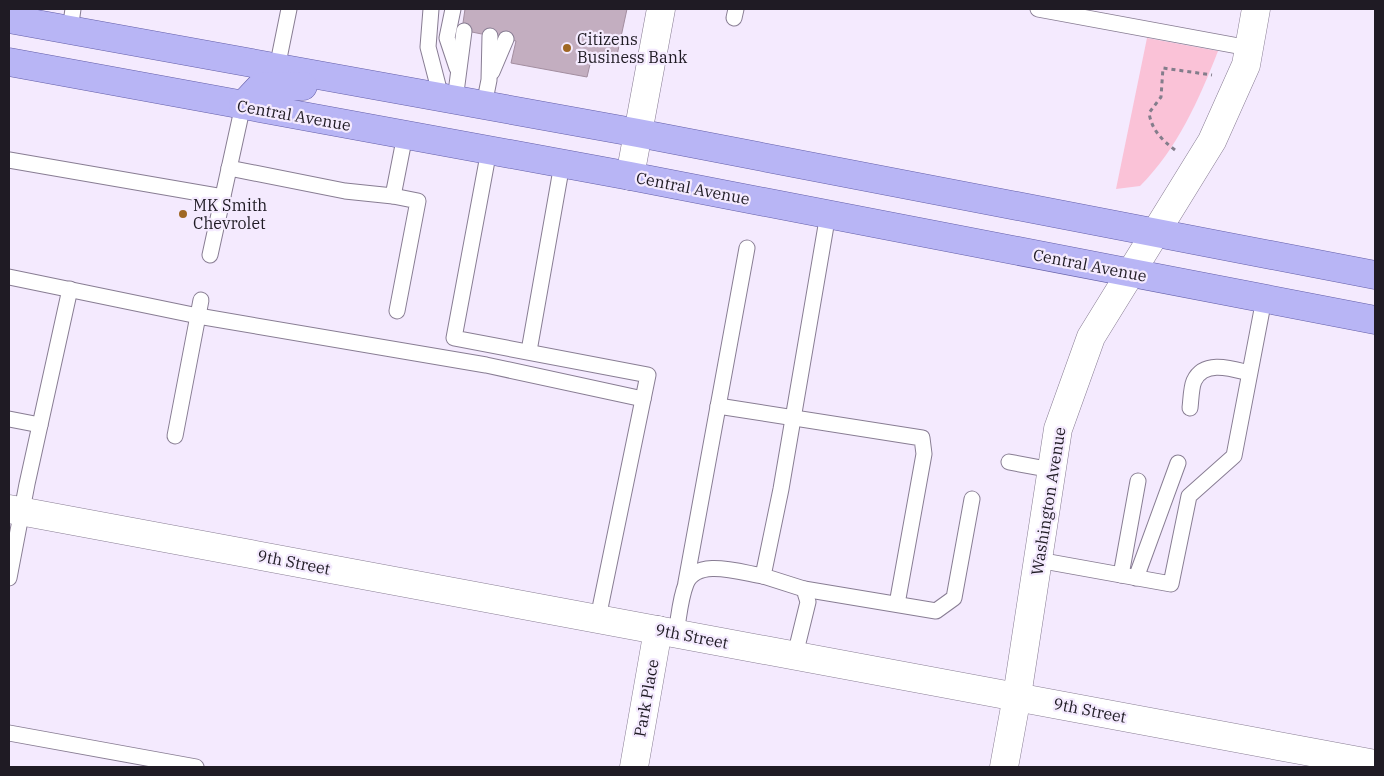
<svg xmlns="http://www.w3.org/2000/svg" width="1384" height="776" font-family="'IBM Plex Serif',serif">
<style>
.green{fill:#fac2d7}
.building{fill:#c3aec0;stroke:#a38ea0}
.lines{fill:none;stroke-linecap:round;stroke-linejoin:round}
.lane-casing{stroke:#887d93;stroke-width:17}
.street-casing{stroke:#887d93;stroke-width:29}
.secondary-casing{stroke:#887d93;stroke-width:29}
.primary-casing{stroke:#645fa8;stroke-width:29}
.path{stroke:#837d8b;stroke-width:3;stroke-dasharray:4 4;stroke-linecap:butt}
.lane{stroke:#fff;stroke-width:15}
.street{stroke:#fff;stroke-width:28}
.secondary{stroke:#fff;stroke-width:28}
.primary{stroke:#b8b5f5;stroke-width:28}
.poi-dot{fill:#9f6723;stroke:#f4eafe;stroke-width:2}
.labels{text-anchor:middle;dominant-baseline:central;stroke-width:4.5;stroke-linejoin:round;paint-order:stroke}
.poi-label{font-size:16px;fill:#1f1b24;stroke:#f4eafe;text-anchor:start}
.street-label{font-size:16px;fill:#1f1b24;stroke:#f4eafe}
</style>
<rect width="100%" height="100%" fill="#f4eafe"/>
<!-- green -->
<path class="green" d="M1147,38L1218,51C1199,100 1177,149 1140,186L1116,189Z"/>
<!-- building -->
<polygon class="building" points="465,9 627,9 616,60 592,56 587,77 511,63 516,41 462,30"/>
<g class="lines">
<!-- lane casing -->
<g class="lane-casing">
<g id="lane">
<polyline points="431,9 428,47 441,97"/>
<polyline points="453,9 447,38 457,68"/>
<polyline points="1038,9 1249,48"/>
<polyline points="734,18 736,9"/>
<polyline points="70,30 73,9"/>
<polyline points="277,68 289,9"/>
<polyline points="492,72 506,39"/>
<polyline points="455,100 464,31"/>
<polyline points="484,105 489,80 490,36"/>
<polyline points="489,150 454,338 648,375 598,618"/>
<polyline points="9,160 223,197"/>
<polyline points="229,168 345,191 393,196 405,135"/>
<polyline points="393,196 418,201 397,311"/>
<polyline points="210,255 243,105"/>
<polyline points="9,277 198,316 486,365 643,399"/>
<polyline points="529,351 562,164"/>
<polyline points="718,406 922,438 924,454 897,604"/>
<path d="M1190,408C1191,400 1191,388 1194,381C1204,359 1233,369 1249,373"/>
<polyline points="9,419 40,425"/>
<polyline points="175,436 201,300"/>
<polyline points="1009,462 1052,470"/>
<polyline points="1038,560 1171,584 1189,496 1234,456 1264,299"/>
<polyline points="1121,575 1138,481"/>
<polyline points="9,578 27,484 70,289"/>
<polyline points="1136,578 1178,463"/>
<polyline points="686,582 747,248"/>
<polyline points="804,589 936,611 954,598 972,499"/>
<path d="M676,633C679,617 680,599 686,584C696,557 742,573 763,576"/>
<polyline points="795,655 808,602 804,589 763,576 781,489 828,214"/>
<polyline points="9,733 196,767"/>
</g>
</g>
<!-- street casing -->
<g class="street-casing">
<g id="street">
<polyline points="630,176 661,9"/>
<polyline points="9,509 1375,764"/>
<polyline points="1004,767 1017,696 1058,429 1091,337 1212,141 1246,65 1256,9"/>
</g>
</g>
<!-- secondary casing -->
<g class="secondary-casing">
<polyline id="secondary" points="634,767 658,630"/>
</g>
<!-- primary casing -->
<g class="primary-casing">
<g id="primary">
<polyline points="9,19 638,133 1375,275"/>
<polyline points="9,62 630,176 1375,320"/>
<polyline points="243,105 260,87 303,86"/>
</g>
</g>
<!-- path -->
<path class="path" d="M1175,150C1161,139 1152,130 1149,113L1161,97L1163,68L1212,75"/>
<!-- lane -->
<use href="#lane" class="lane"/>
<!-- street -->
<use href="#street" class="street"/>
<!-- secondary -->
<use href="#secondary" class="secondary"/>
<!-- primary -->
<use href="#primary" class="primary"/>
</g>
<!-- markers -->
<g class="poi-dot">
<circle cx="567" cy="48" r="5"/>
<circle cx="183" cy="214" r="5"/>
</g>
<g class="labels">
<!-- poi labels -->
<g class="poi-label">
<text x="577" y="39">Citizens<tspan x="577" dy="18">Business Bank</tspan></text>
<text x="193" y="205">MK Smith<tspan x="193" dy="18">Chevrolet</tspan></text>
</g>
<!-- street labels -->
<g class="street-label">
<text transform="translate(294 115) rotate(10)">Central Avenue</text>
<text transform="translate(693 188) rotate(11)">Central Avenue</text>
<text transform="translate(1090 265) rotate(11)">Central Avenue</text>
<text transform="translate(1048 501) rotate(-81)">Washington Avenue</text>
<text transform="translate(294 562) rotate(11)">9th Street</text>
<text transform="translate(692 636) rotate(11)">9th Street</text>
<text transform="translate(646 698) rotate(-80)">Park Place</text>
<text transform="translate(1090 710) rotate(11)">9th Street</text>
</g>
</g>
<!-- border -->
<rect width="1384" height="776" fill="none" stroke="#1f1b24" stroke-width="20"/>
</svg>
